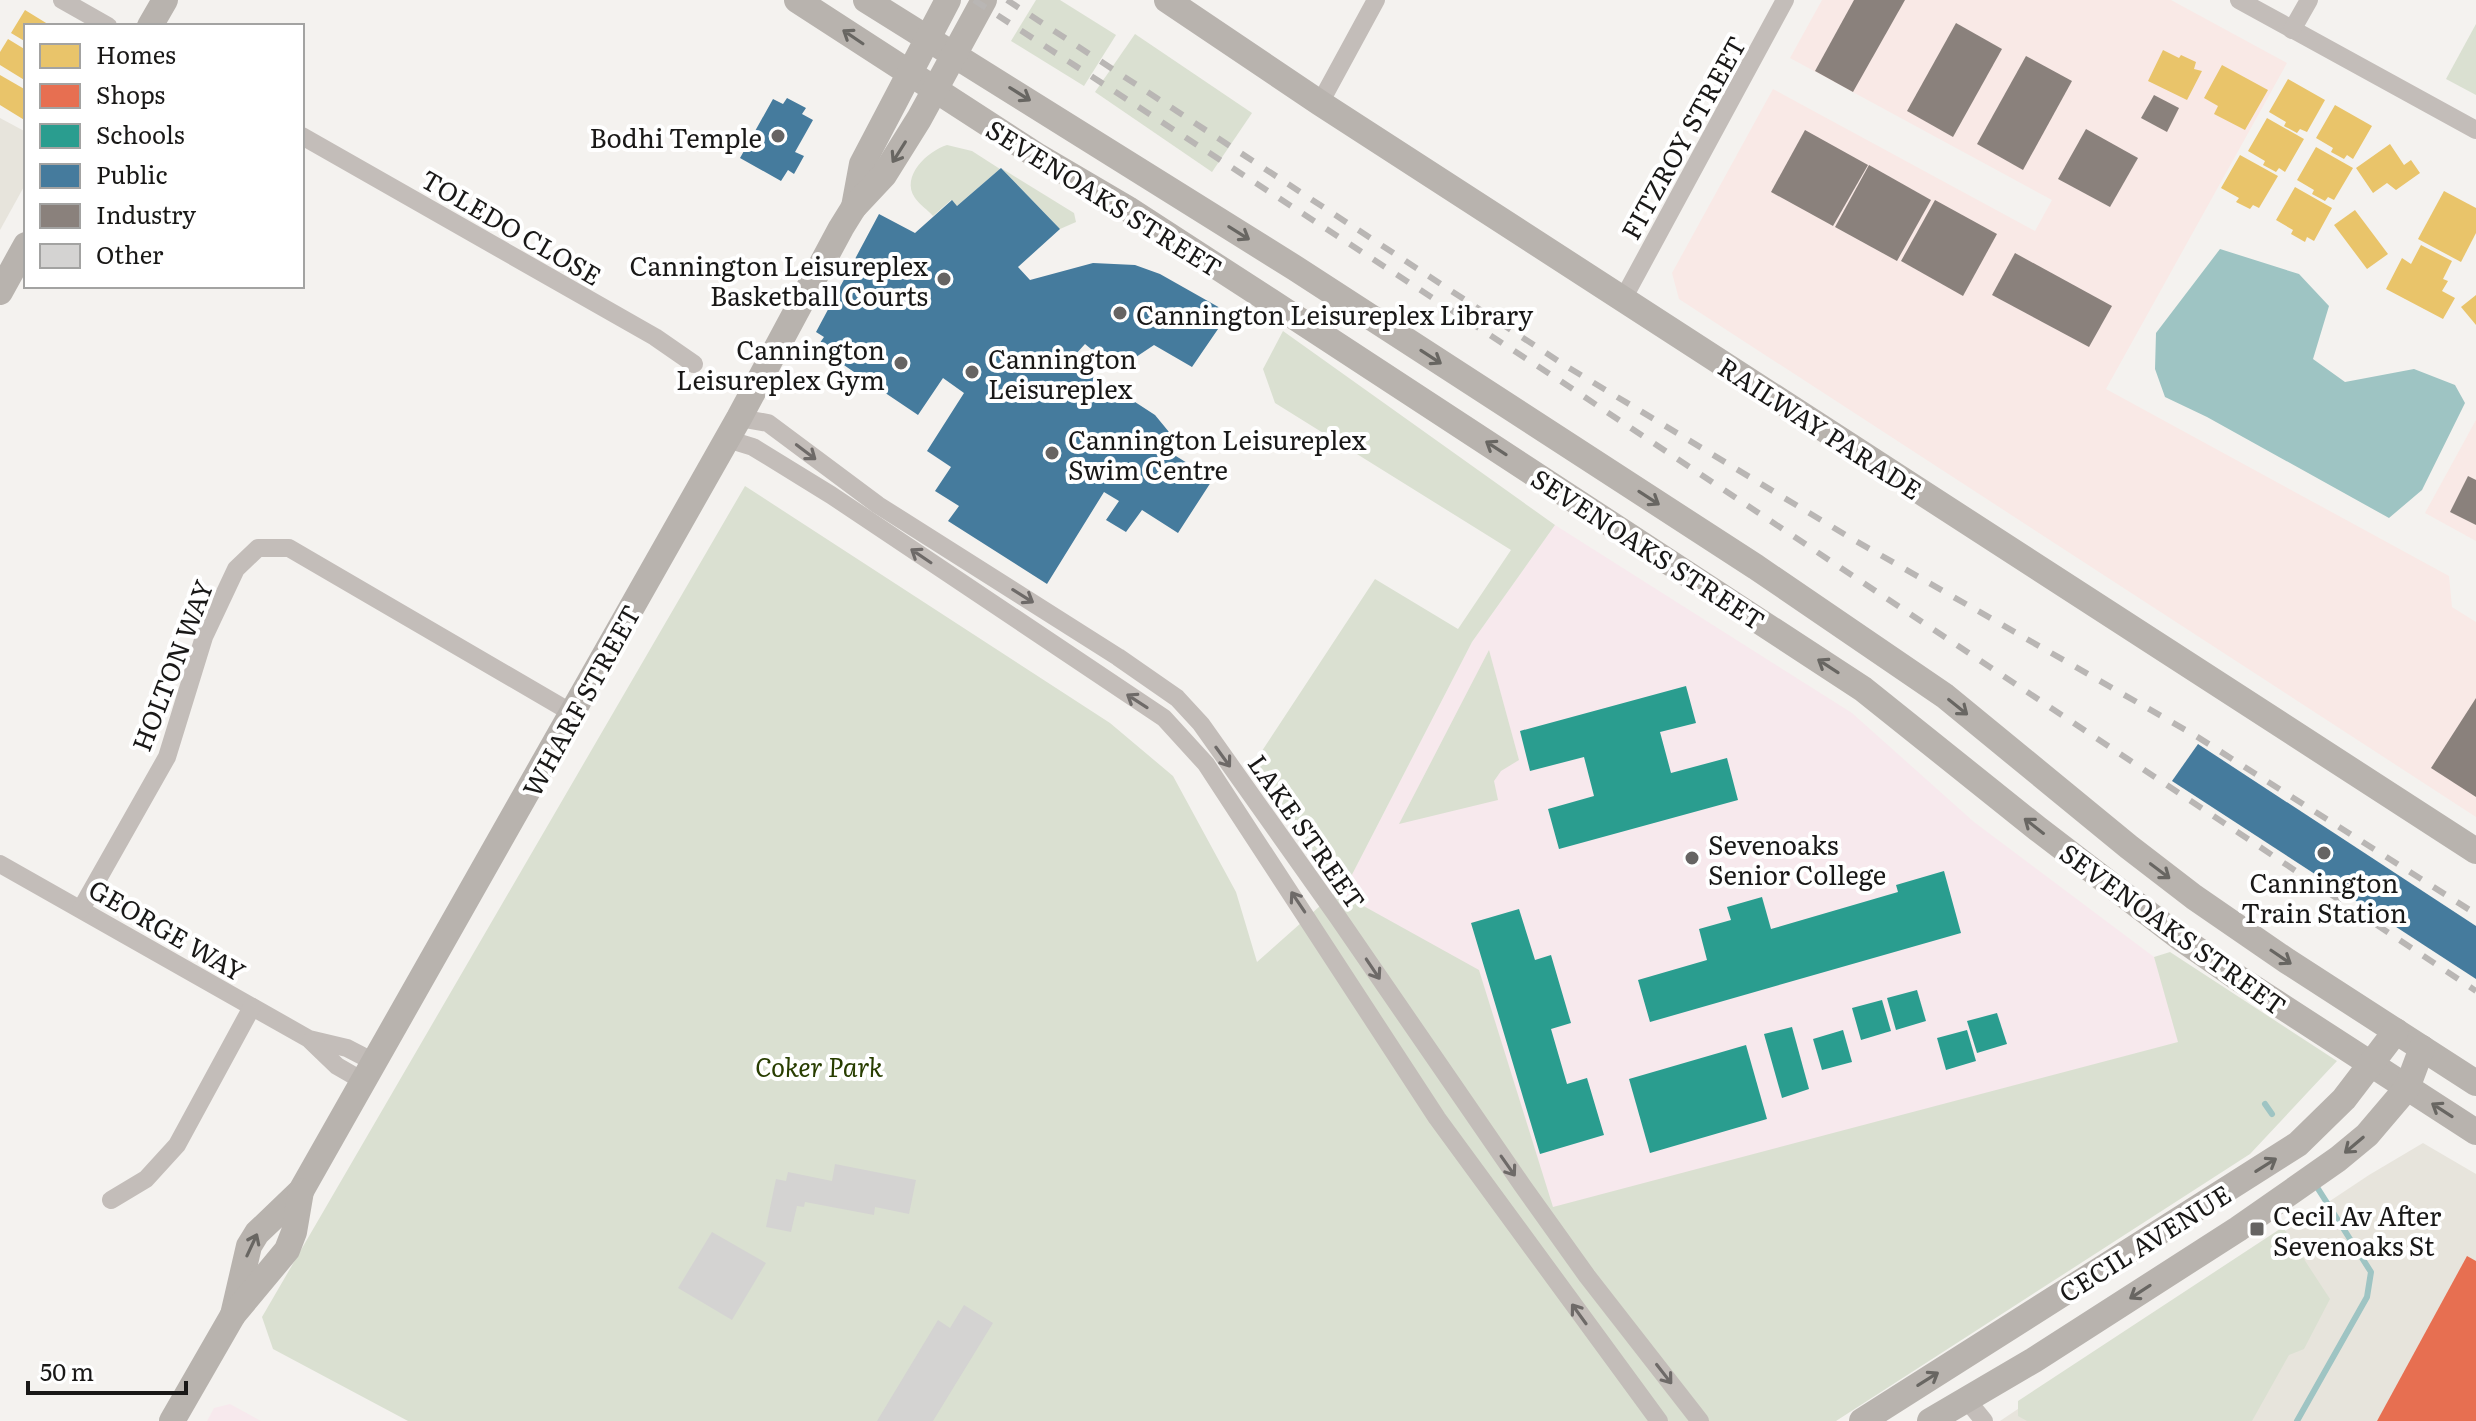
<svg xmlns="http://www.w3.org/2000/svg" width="2476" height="1421" font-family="Literata,serif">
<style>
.built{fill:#e7e4dc}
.industrial{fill:#f9e9e6}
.education{fill:#f7e9ed}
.green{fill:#dae0d1}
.water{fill:#9ec4c3}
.homes{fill:#e9c46a}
.shops{fill:#e76f51}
.schools{fill:#2a9d8f}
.public{fill:#457b9d}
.industry{fill:#8a817c}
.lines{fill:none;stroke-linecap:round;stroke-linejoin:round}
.stream{stroke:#9ec4c3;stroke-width:6}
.building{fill:#d4d3d2}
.street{stroke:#c3bdb9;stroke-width:18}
.secondary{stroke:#b8b3ae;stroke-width:26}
.rail{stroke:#b9b6b4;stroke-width:6;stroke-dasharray:14 14;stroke-linecap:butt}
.oneway{stroke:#686662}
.oneway2{stroke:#6e6a68}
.poi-dot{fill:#666463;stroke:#fff;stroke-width:3}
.labels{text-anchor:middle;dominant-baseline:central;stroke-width:8;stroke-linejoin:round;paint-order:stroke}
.poi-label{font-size:26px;fill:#191817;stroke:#fff;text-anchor:start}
.street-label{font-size:26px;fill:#191817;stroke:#fff}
.park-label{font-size:26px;font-style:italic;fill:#283d00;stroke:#fff}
</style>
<rect width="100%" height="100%" fill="#f4f2ef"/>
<!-- built -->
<g class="built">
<polygon points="0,118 26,132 26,183 0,230"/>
<polygon points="2423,1143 2476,1174 2476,1421 2000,1421 2369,1175"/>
</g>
<!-- industrial -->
<g class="industrial">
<polygon points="1822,0 2171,0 2287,63 2106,389 2449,576 2452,607 2476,622 2476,817 1679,299 1672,273 1773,89 2035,231 2052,200 1790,58"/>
<polygon points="2476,420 2476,541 2425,513"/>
</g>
<!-- education -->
<g class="education">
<polygon points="1555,525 1852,713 1974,822 2154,957 2179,1042 1553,1208 1479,971 1342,894 1472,642"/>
<polygon points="230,1404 261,1421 207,1421 214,1408"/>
</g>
<!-- green -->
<g class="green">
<polygon points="1036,0 1060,0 1116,35 1084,86 1011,41"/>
<polygon points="2476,24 2476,95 2446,79"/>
<polygon points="1135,34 1252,113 1212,172 1095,92"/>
<path d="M947,145L972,151L1000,169L957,206L951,200L933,216C928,210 920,205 915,198C900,176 928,151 947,145Z"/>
<polygon points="1001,168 1074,213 1076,222 1060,229"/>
<polygon points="1283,331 1555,525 1472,642 1342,894 1479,970 1553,1207 2178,1042 2154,957 2170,952 2337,1061 2250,1154 1836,1421 408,1421 273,1349 262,1317 745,486 1110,723 1173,776 1236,892 1257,962 1338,890 1254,763 1375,579 1458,629 1511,550 1275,403 1263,369"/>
<polygon points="1489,650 1519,760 1501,771 1494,781 1498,800 1399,824"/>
<polygon points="2283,1227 2330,1299 2304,1349 2289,1355 2252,1421 2027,1421 2018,1416 2018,1401"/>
</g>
<!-- water -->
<polygon class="water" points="2220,249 2299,274 2329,306 2313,359 2345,382 2414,369 2455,385 2465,403 2422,490 2389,518 2207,417 2165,397 2155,369 2156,333"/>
<!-- homes -->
<g class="homes">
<polygon points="25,10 51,26 26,26 26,42 11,33"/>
<polygon points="8,39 26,50 26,81 0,65 0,52"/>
<polygon points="2163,50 2179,58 2181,55 2196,62 2194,69 2202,71 2187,100 2148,81"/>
<polygon points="2222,65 2268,90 2245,130 2214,114 2218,106 2204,98"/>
<polygon points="0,75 26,90 26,121 0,105"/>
<polygon points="2288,79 2325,100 2307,132 2300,129 2297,133 2284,126 2286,122 2269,112"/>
<polygon points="2335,105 2372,126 2353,159 2347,155 2344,159 2331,152 2333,148 2316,138"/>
<polygon points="2267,118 2304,139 2285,172 2279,168 2276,172 2263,165 2265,161 2248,151"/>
<polygon points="2390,144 2404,165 2411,160 2420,173 2396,190 2387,183 2373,193 2356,168"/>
<polygon points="2316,147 2353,168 2334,200 2328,197 2325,201 2312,194 2314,190 2297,180"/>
<polygon points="2240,155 2278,176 2259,208 2253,205 2250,209 2236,202 2239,198 2221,188"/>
<polygon points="2295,187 2332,208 2314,241 2307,237 2305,242 2291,234 2293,230 2276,220"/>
<polygon points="2444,191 2476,208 2476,233 2461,262 2418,239"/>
<polygon points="2355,210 2388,254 2367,269 2334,225"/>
<polygon points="2421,245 2452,261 2443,279 2448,281 2442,291 2455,298 2443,319 2386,289 2402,258 2411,264"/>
<polygon points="2476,295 2476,325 2461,307"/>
</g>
<!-- shops -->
<polygon class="shops" points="2467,1256 2476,1261 2476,1421 2377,1421"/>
<!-- schools -->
<g class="schools">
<polygon points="1686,686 1696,723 1660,732 1671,773 1727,758 1738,800 1559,849 1548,809 1594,796 1584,757 1530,771 1520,731"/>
<polygon points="1944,871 1961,933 1650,1022 1638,980 1707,960 1699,929 1731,920 1727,907 1762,897 1771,929 1898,892 1896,885"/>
<polygon points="1519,909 1535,960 1551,955 1571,1023 1551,1029 1567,1084 1587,1078 1604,1135 1540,1154 1471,923"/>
<polygon points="1917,990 1926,1021 1896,1030 1887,998"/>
<polygon points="1882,1000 1891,1031 1861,1040 1852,1008"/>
<polygon points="1997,1013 2007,1044 1977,1053 1967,1021"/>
<polygon points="1792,1027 1809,1089 1782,1098 1764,1034"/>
<polygon points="1843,1030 1852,1062 1822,1070 1813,1039"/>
<polygon points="1967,1030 1976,1061 1946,1070 1937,1038"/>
<polygon points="1746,1045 1767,1119 1650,1153 1629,1079"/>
</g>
<!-- public -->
<g class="public">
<polygon points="787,98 806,108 802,114 813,120 795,152 804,156 794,174 788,170 781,181 740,158 773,99 783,104"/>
<polygon points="1001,168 1060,229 1018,267 1030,280 1093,263 1135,265 1160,274 1229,313 1192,367 1154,345 1136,357 1119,362 1102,358 1085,344 1075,355 1072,361 1155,415 1169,432 1171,453 1213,479 1178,533 1142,510 1126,532 1106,520 1119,501 1104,492 1047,584 948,521 959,506 935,491 951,467 927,451 964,393 943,378 918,415 817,347 824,337 816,332 879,214 915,233 952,200 957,206"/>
<polygon points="2198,744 2476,926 2476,979 2172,781"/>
</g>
<!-- industry -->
<g class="industry">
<polygon points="1854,0 1905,0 1853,92 1815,71"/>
<polygon points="1956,23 2002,49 1953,137 1907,111"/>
<polygon points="2026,56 2072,81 2023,170 1977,144"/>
<polygon points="2154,95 2179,108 2167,132 2141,118"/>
<polygon points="2086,129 2138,158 2110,207 2058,179"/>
<polygon points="1805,130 1868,165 1833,226 1771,192"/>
<polygon points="1869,165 1931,200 1897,261 1835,227"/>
<polygon points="1935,200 1997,234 1963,296 1901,261"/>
<polygon points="2015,253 2112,306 2089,347 1992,295"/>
<polygon points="2468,476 2476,480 2476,525 2450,512"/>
<polygon points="2476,698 2476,797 2431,768"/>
</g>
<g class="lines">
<!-- stream -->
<g class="stream">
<polyline points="2265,1104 2272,1114"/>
<polyline points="2297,1421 2367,1297 2371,1272 2315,1184"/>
</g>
</g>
<!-- building -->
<g class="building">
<polygon points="835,1164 916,1180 909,1214 875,1207 874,1215 805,1202 804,1207 797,1206 791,1232 766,1227 776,1179 786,1181 788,1172 832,1181"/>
<polygon points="712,1232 766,1263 732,1320 678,1288"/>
<polygon points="964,1305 993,1323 933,1421 877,1421 938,1320 950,1328"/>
</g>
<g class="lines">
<!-- street -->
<g class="street">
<polyline points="62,0 108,26"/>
<polyline points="2239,0 2476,130"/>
<polyline points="2292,30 2309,0"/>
<polyline points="1320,103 1376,0"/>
<polyline points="302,136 655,337 694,364"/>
<polyline points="1623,299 1785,0"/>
<polyline points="739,418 768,423 878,505 1118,657 1177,698 1201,724 1337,916 1522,1185 1587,1276 1700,1421"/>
<polyline points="727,439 753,447 831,495 1164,718 1206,764 1437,1118 1659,1421"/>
<polyline points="0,864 309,1039 347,1048 374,1062"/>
<polyline points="81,909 167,757 204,637 236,569 258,548 289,548 572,713"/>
<polyline points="311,1041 337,1066 363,1081"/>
<polyline points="111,1200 146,1179 177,1145 252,1007"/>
<polyline points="1966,1399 1984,1421"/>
</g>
<!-- secondary -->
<g class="secondary">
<polyline points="797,0 1036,155 1128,209 1270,301 1863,689 2038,829 2179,937 2235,976 2476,1132"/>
<polyline points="866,0 1295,268 1756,567 1945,696 2129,847 2194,897 2287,961 2476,1083"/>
<polyline points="1167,0 1320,103 2476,851"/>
<polyline points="150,26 165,0"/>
<polyline points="854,207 862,164 948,0"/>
<polyline points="0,292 26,245"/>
<polyline points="233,1315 249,1246 257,1233 301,1191 739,418 841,228 854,207 884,175 919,119 984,0"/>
<polyline points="172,1421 233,1315 287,1250 294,1232 301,1191"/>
<polyline points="1862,1421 2298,1144 2344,1099 2396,1031"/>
<polyline points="1930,1421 2034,1360 2238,1229 2338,1159 2367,1135 2407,1088 2422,1048"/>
</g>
<!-- rail -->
<g class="rail">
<polyline points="974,0 1559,380 2476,991"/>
<polyline points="1007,0 1566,366 1849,537 2196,736 2476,914"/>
</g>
</g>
<!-- one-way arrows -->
<defs><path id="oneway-shaft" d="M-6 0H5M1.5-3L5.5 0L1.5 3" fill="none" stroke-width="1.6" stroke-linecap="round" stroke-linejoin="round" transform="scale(2)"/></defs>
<g class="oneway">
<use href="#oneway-shaft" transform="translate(853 37) rotate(-146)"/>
<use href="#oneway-shaft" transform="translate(1020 94) rotate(32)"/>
<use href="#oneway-shaft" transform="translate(899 152) rotate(122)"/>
<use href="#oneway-shaft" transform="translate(1239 233) rotate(32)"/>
<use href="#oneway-shaft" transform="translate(1431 357) rotate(33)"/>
<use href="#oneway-shaft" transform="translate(1496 448) rotate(-147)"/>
<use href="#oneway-shaft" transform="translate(1649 498) rotate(33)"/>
<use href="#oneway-shaft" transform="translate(1828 666) rotate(-147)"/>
<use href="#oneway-shaft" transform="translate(1958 707) rotate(39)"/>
<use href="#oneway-shaft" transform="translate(2034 826) rotate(-142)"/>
<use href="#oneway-shaft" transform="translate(2160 871) rotate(37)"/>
<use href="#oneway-shaft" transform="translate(2281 957) rotate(34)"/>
<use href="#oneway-shaft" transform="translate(2442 1110) rotate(-147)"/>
<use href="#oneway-shaft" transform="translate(2354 1145) rotate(140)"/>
<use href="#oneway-shaft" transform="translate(2266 1165) rotate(-32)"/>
<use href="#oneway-shaft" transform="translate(252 1245) rotate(-65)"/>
<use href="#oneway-shaft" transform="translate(2140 1292) rotate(147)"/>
<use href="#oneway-shaft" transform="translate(1928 1379) rotate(-32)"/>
</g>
<g class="oneway2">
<use href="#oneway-shaft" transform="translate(806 452) rotate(37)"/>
<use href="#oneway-shaft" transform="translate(921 556) rotate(-146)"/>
<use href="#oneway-shaft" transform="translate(1023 596) rotate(32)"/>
<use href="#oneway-shaft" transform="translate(1137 701) rotate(-147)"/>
<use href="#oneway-shaft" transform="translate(1223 757) rotate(54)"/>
<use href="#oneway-shaft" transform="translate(1298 902) rotate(-124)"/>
<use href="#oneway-shaft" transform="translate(1373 969) rotate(56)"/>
<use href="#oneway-shaft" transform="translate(1508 1166) rotate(55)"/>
<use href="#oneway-shaft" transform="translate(1579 1314) rotate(-126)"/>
<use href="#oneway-shaft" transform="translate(1664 1374) rotate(52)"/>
</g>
<!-- markers -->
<g class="poi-dot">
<circle cx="778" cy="136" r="8"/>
<circle cx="944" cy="279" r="8"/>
<circle cx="1120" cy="313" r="8"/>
<circle cx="901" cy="363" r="8"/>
<circle cx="972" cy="372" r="8"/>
<circle cx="1052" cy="453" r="8"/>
<circle cx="2324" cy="853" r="8"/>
<circle cx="1692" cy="858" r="8"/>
<rect x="2249" y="1221" width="16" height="16" rx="4"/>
</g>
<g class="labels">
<!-- poi labels -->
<g class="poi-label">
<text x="762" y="136" text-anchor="end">Bodhi Temple</text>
<text x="928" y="264" text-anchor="end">Cannington Leisureplex<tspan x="928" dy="30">Basketball Courts</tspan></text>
<text x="1136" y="313">Cannington Leisureplex Library</text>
<text x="885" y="348" text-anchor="end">Cannington<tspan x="885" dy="30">Leisureplex Gym</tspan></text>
<text x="988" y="357">Cannington<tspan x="988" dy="30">Leisureplex</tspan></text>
<text x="1068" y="438">Cannington Leisureplex<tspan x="1068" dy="30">Swim Centre</tspan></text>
<text x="1708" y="843">Sevenoaks<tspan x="1708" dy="30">Senior College</tspan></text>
<text x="2324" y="881" text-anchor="middle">Cannington<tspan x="2324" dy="30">Train Station</tspan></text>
<text x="2273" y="1214">Cecil Av After<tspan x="2273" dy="30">Sevenoaks St</tspan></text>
</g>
<!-- street labels -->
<g class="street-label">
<text transform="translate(1682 137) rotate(-61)">FITZROY STREET</text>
<text transform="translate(1105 197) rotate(32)">SEVENOAKS STREET</text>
<text transform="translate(512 226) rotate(30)">TOLEDO CLOSE</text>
<text transform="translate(1821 427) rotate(33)">RAILWAY PARADE</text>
<text transform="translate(1649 548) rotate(33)">SEVENOAKS STREET</text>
<text transform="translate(171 665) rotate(-69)">HOLTON WAY</text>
<text transform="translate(580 700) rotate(-61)">WHARF STREET</text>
<text transform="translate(1308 831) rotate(55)">LAKE STREET</text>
<text transform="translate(2174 928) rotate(36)">SEVENOAKS STREET</text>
<text transform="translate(168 929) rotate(30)">GEORGE WAY</text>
<text transform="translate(2144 1242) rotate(-32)">CECIL AVENUE</text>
</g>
<!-- park labels -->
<g class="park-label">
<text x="819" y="1065">Coker Park</text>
</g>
</g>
<!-- legend -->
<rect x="24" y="24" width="280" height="264" fill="#ffffff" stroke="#a3a3a2" stroke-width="2"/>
<rect x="40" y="44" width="40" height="24" fill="#e9c46a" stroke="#a3a3a2" stroke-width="2"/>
<text x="96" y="64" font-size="24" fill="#191817">Homes</text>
<rect x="40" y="84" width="40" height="24" fill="#e76f51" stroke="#a3a3a2" stroke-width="2"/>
<text x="96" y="104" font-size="24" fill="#191817">Shops</text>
<rect x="40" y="124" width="40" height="24" fill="#2a9d8f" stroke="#a3a3a2" stroke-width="2"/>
<text x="96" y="144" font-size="24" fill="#191817">Schools</text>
<rect x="40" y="164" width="40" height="24" fill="#457b9d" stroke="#a3a3a2" stroke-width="2"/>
<text x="96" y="184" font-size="24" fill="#191817">Public</text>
<rect x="40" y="204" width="40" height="24" fill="#8a817c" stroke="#a3a3a2" stroke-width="2"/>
<text x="96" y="224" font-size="24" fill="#191817">Industry</text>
<rect x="40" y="244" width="40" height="24" fill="#d4d3d2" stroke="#a3a3a2" stroke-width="2"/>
<text x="96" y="264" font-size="24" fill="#191817">Other</text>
<!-- scale -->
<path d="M28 1381v12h158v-12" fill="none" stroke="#191817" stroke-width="4"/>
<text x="40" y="1381" font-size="24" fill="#191817" stroke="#ffffff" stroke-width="6" paint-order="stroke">50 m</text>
</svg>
